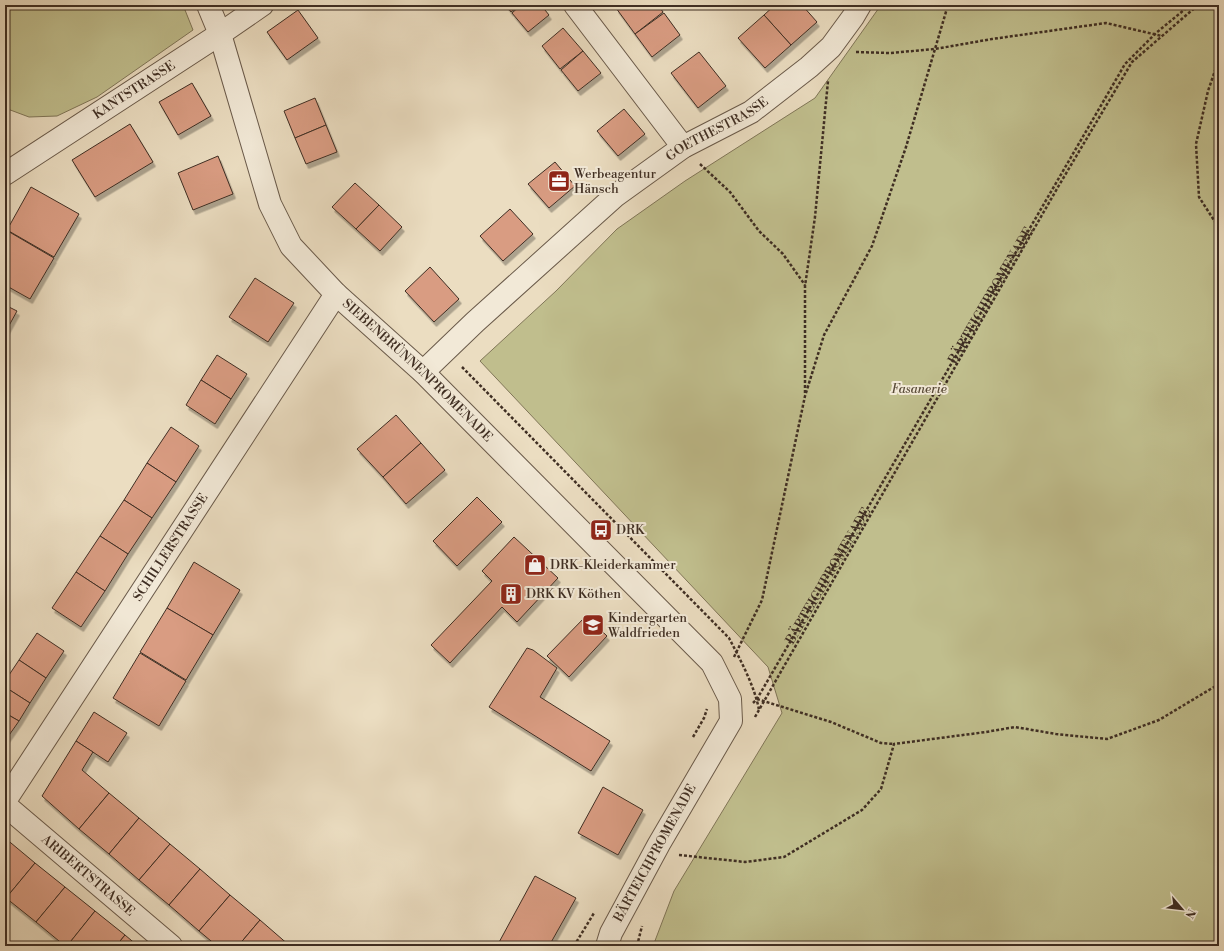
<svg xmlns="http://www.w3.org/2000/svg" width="1224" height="951" font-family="'Libre Bodoni',serif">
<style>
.green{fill:#c0be8d;stroke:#807658}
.building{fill:#d99c82;stroke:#3f2e23;filter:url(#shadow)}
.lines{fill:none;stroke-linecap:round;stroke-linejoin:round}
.minor-casing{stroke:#6a5a4a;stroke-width:24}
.path{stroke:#3f2e23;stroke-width:2.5;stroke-dasharray:3 2;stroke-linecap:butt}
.minor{stroke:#f2e9d7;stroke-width:22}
.labels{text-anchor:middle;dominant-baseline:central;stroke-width:4;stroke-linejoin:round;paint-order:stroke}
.street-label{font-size:13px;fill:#3f2e23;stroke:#f2e9d7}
.poi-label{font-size:13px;fill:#3f2e23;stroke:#f2e9d7;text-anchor:start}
.park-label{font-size:13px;font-style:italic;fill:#594b38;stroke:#f2e9d7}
</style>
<defs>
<filter id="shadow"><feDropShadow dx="2.5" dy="4.5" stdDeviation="0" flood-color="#0004"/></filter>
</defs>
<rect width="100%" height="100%" fill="#ebddc1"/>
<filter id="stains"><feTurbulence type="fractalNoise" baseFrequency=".005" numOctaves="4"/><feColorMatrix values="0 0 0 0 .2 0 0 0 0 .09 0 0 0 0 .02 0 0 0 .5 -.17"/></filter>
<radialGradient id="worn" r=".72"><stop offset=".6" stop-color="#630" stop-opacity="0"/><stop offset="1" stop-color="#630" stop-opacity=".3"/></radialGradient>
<!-- green -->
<g class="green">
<polygon points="5,5 183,5 193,30 97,97 57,116 29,117 5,108"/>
<polygon points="881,5 1219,5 1219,946 653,946 674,891 782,713 768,667 480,361 556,291 617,229 685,181 815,98"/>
</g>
<!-- building -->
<g class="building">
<polygon points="506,5 520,5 511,12"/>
<polygon points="521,5 541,5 549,15 528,32 512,13"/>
<polygon points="620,5 658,5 663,12 635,34 616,8"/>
<polygon points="775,5 802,5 817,22 791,45 764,15"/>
<polygon points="298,10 318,38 287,60 267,32"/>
<polygon points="664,13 680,35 652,57 635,34"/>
<polygon points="764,15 791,45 765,68 738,38"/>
<polygon points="563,28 583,51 560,69 542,46"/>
<polygon points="583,51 601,73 578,91 561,70"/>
<polygon points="699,52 726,86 698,108 671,73"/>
<polygon points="192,83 211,116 178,135 159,102"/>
<polygon points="315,98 326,125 295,138 284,111"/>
<polygon points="624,109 645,134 618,156 597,131"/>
<polygon points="130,124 153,162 95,197 72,160"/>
<polygon points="326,125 337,152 306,164 295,138"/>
<polygon points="218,156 233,194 193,210 178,173"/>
<polygon points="555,162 575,186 549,208 528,184"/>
<polygon points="355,183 379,205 356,229 332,207"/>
<polygon points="31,187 79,214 54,257 7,230"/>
<polygon points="379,205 402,227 380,251 356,229"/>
<polygon points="510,209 533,234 503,261 480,236"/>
<polygon points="6,230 54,258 30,299 5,285 5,233"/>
<polygon points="430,267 459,299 434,322 405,291"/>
<polygon points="255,278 294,303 268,342 229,317"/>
<polygon points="5,305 17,311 5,333"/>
<polygon points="217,355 247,374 231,399 201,380"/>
<polygon points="201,380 231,399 215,424 186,405"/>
<polygon points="396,415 421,443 383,477 357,449"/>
<polygon points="171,427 199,446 176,482 147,463"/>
<polygon points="421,443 445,470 406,504 383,477"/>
<polygon points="147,463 176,482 152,518 124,500"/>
<polygon points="477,497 502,522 457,566 433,541"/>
<polygon points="124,500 152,518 128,554 100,536"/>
<polygon points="100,536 128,554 105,591 76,572"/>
<polygon points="514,537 558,578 517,622 502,607 450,663 431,645 492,581 482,571"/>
<polygon points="194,562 240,590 213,635 167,608"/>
<polygon points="76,572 105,591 81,627 52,608"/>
<polygon points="167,608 213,635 186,680 140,652"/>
<polygon points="586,616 607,636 569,677 547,656"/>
<polygon points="37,633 64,651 46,678 19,660"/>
<polygon points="527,648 533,650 557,668 540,697 610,741 591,771 489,707"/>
<polygon points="140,653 186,681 159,726 113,698"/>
<polygon points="19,660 46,678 30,703 5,687 5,681"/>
<polygon points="5,687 30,703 19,721 5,713"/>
<polygon points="94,712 127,733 108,762 76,741"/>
<polygon points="5,713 19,721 5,741"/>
<polygon points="76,741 93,752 82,770 109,793 79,829 42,796"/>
<polygon points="603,787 643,810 618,855 578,833"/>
<polygon points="109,793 139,818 109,854 79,829"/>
<polygon points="139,818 170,844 139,880 109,854"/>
<polygon points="5,838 35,863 6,898 5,897"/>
<polygon points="170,844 200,869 169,905 139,880"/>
<polygon points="35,863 65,887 36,922 6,898"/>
<polygon points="200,869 230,895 199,931 169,905"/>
<polygon points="535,876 576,898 549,946 497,946"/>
<polygon points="65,887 95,911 67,946 65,946 36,922"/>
<polygon points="230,895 260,920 238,946 217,946 199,931"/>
<polygon points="95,911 125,935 116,946 67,946"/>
<polygon points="260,920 290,946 238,946"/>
<polygon points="125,935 138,946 116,946"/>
</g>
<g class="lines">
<!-- minor casing -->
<g class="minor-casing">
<g id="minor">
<path id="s2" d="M208,5L220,34L270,204L291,246L336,294L423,372L712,663L730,699L731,721L659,844L611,933L607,946"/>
<polyline points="575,5 683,147"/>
<path id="s3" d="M5,174L220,34L262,5"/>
<path id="s4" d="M423,372L475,322L615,196L683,147L751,112L809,67L831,47L853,17L860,5"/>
<path id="s5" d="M5,801L336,294"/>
<path id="s6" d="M5,805L171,946"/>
</g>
</g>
<!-- path -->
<g class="path">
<polyline points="1214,5 1219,16"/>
<polyline points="856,52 890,53 935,49 992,39 1106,23 1162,36"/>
<polyline points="1219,59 1208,91 1196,144 1199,197 1219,228"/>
<polyline points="700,164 730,192 759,231 783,254 805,285"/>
<path d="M462,367L729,638C740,659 755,687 759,710"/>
<polyline points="805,393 805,286 815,217 828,81"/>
<polyline points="734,657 762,600 805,396 824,335 872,246 906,147 948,5"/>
<polyline points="757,699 831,722 881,743 894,744"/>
<path id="s1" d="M753,703L757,699L1125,64L1156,33L1190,5"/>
<polyline points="755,717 1058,187 1132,62 1198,5"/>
<polyline points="693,737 704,718 707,709"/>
<polyline points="679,855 745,862 784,857 862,810 881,789 894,744 986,732 1015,727 1056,734 1107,739 1159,720 1219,684"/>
<polyline points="574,946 594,913"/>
<polyline points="637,946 642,926"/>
</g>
<!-- minor -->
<use href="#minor" class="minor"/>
</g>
<!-- icons -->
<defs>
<g id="office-square" transform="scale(1.15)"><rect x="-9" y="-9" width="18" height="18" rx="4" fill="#8f2418" stroke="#f2e9d7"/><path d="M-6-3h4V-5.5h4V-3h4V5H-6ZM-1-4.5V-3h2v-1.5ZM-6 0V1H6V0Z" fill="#fff"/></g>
<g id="bus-square" transform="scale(1.15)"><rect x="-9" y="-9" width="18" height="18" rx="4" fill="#8f2418" stroke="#f2e9d7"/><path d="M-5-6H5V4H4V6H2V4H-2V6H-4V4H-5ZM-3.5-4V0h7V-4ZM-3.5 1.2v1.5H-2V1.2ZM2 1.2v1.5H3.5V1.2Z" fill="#fff"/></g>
<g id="shop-square" transform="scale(1.15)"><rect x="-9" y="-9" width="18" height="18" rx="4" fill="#8f2418" stroke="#f2e9d7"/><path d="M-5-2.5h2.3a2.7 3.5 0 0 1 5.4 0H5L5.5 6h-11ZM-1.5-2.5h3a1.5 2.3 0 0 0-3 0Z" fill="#fff"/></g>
<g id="building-square" transform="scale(1.15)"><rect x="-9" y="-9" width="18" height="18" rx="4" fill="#8f2418" stroke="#f2e9d7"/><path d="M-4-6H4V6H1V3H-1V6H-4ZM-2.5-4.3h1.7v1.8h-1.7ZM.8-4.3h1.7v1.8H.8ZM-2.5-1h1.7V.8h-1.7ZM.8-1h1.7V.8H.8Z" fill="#fff"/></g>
<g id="school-square" transform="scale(1.15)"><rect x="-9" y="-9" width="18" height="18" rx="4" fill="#8f2418" stroke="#f2e9d7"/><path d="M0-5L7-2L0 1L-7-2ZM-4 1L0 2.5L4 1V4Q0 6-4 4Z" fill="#fff"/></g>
</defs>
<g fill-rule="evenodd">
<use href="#office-square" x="559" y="181"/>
<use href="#bus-square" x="601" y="530"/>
<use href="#shop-square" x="535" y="565"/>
<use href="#building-square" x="511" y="594"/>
<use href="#school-square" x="593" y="625"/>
</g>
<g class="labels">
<!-- street labels -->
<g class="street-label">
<text stroke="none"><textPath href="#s3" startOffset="154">KANTSTRASSE</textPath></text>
<text stroke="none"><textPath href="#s4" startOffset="383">GOETHESTRASSE</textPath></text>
<text stroke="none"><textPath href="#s1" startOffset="472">BÄRTEICHPROMENADE</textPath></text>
<text stroke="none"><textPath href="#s2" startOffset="433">SIEBENBRÜNNENPROMENADE</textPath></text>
<text stroke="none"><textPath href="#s5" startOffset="303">SCHILLERSTRASSE</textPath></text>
<text stroke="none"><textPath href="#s1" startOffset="148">BÄRTEICHPROMENADE</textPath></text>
<text transform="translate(655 853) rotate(-61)">BÄRTEICHPROMENADE</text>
<text stroke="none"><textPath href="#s6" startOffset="109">ARIBERTSTRASSE</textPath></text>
</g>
<!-- poi labels -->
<g class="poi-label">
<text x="574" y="174">Werbeagentur<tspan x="574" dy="15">Hänsch</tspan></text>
<text x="616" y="530">DRK</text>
<text x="550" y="565">DRK-Kleiderkammer</text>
<text x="526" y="594">DRK KV Köthen</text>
<text x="608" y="618">Kindergarten<tspan x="608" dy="15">Waldfrieden</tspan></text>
</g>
<!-- park labels -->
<g class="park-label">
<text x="919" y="389">Fasanerie</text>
</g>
</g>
<!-- margin -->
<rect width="1224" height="951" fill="none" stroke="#ebddc1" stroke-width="20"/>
<rect x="6" y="6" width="1212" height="939" fill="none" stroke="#3f2e23" stroke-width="2"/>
<rect x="10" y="10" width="1204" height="931" fill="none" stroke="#3f2e23"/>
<!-- north arrow -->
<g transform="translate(1182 909) rotate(118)" stroke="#f2e9d7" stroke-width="3" paint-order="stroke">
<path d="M0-3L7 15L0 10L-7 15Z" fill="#3f2e23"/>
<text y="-6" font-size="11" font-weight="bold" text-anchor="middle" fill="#3f2e23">N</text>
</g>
<rect width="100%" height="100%" filter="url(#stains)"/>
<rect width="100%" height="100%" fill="url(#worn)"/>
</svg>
